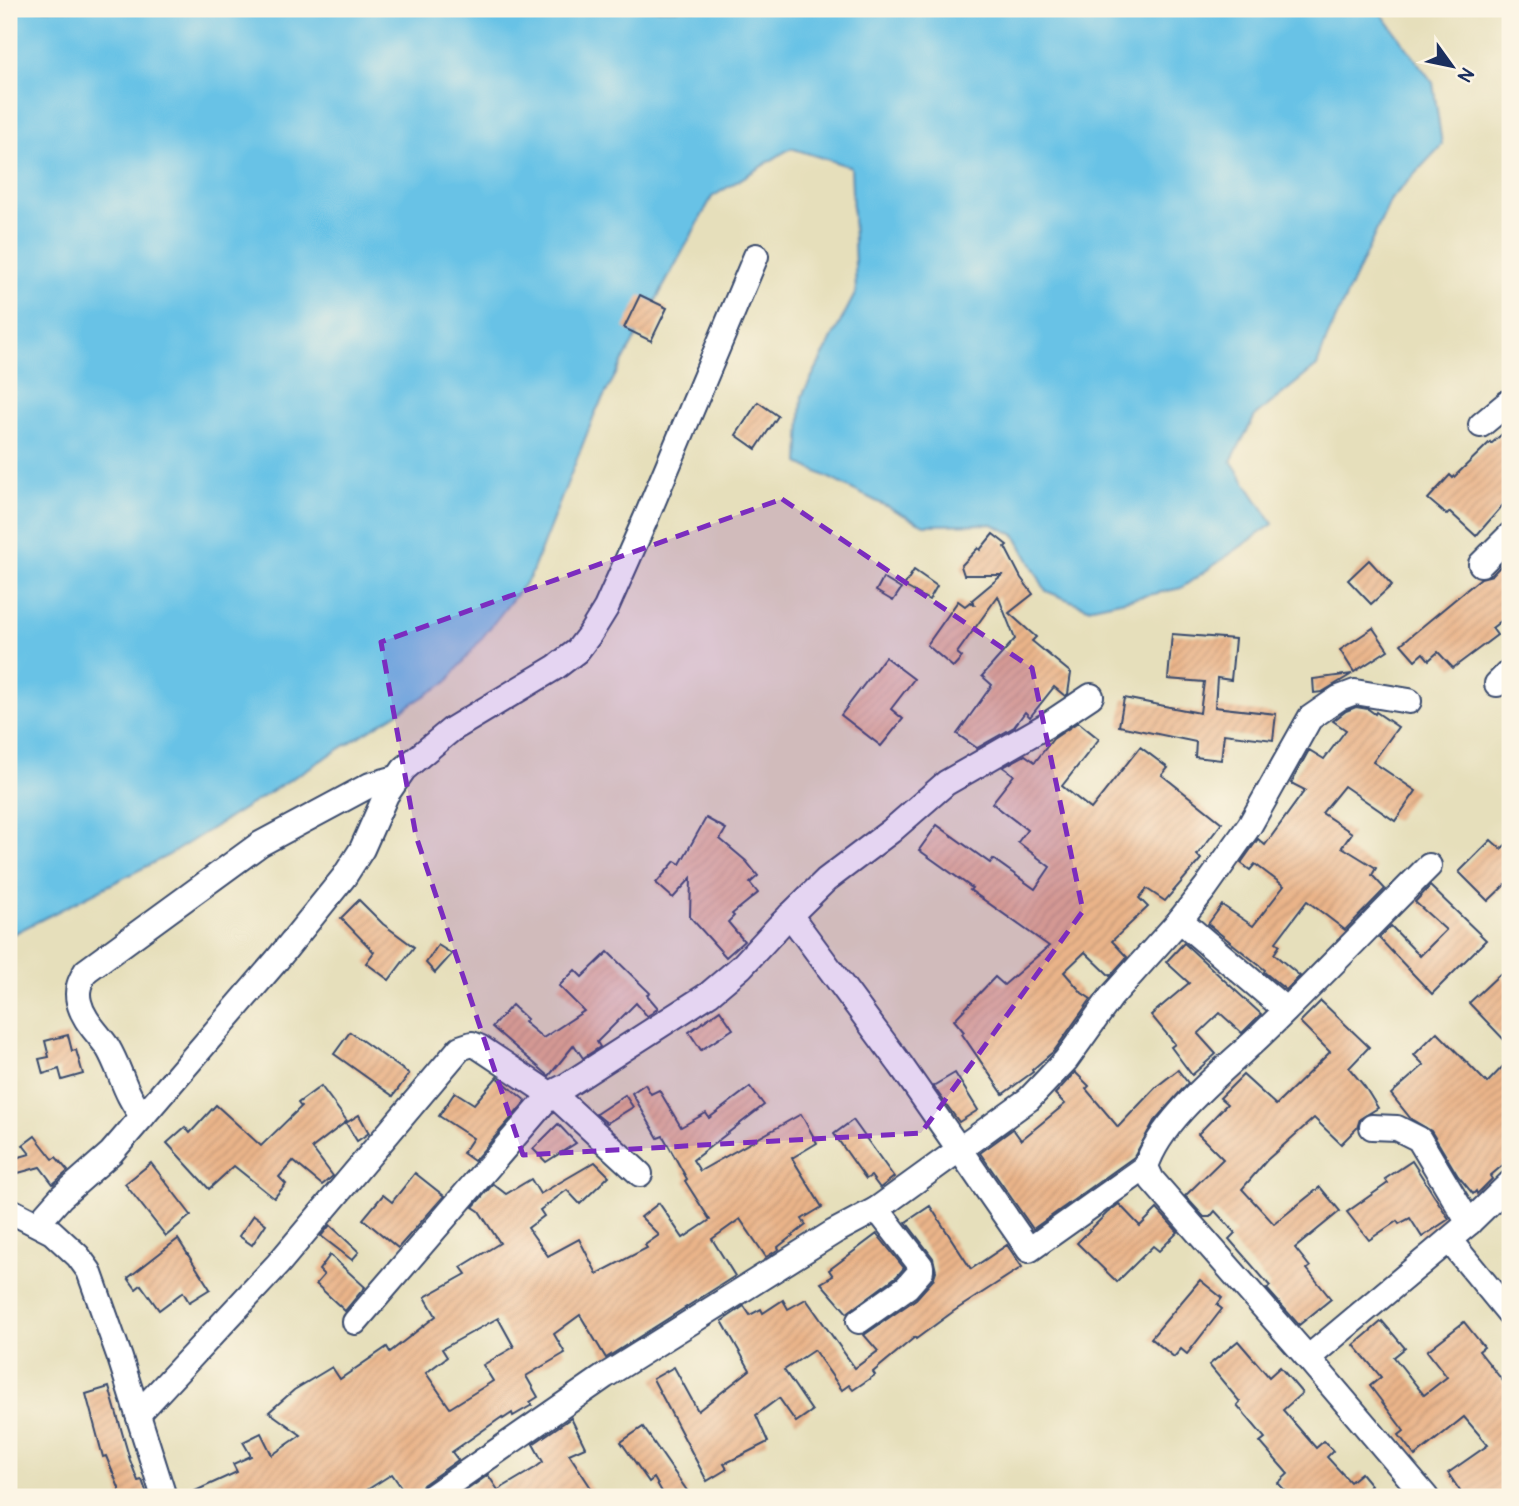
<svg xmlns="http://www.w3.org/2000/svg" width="1519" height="1506" font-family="Pangolin,sans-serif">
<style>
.water{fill:#68c2e6;stroke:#4278a2;stroke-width:2}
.building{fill:url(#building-hatch);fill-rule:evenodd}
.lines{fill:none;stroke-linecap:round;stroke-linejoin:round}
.minor-casing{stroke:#39496c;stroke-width:28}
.minor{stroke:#fff;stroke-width:24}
.marked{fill:#7b2cbf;fill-opacity:0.2;stroke:#7b2cbf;stroke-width:5;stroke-dasharray:14 9;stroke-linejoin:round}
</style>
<defs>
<pattern id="building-hatch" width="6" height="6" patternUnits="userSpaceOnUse" patternTransform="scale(1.75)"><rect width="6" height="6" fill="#eab489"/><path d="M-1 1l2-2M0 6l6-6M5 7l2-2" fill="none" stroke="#c89b79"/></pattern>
</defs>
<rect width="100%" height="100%" fill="#fcf5e5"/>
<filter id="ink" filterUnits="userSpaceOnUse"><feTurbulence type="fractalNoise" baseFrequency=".0143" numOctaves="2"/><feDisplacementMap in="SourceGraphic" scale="14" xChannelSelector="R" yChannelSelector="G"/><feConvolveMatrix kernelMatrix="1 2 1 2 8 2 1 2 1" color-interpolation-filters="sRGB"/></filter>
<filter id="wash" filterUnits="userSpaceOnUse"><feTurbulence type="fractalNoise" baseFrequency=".00686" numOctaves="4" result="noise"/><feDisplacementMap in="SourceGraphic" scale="28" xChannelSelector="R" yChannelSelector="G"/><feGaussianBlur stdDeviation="1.57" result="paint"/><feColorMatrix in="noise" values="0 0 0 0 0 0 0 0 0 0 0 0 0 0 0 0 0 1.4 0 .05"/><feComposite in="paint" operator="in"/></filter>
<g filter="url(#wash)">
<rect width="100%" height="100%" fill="#e6dfbb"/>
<!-- water -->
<polygon class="water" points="9,9 1378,9 1433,83 1442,145 1391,199 1327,338 1317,366 1255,416 1231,461 1273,524 1181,588 1088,608 1046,591 1015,535 992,524 924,525 799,463 802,396 856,292 851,167 791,148 712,197 596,411 530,577 447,682 169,855 9,936"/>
<g id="blocks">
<!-- building -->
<g class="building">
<polygon points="640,295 667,308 651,341 624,328"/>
<polygon points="758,402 778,416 756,449 736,435"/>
<polygon points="1510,427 1510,497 1476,536 1450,512 1447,515 1428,499 1450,475 1453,478 1490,442 1491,444"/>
<polygon points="993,534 1007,545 1005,547 1021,578 1033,594 1009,613 1036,637 1032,641 1071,673 1068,694 1065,696 1054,687 1030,717 1025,712 1014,727 977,748 957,734 992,685 982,676 1015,639 998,596 957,653 962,657 953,667 927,645 958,601 965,606 970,602 974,604 972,600 1002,575 964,575 961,566 978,548 980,550"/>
<polygon points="1510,556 1510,614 1492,628 1497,635 1453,668 1438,652 1429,660 1423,653 1415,660 1401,644 1481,578 1492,575"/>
<polygon points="1369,560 1392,585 1371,604 1348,580"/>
<polygon points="914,570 937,586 929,600 904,586"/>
<polygon points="883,578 901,589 893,601 876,591"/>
<polygon points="1373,628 1388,650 1354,672 1340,650"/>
<polygon points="1172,634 1235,639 1231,680 1217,678 1215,707 1276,714 1273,740 1224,734 1221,760 1195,757 1196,742 1119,726 1124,698 1200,713 1204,682 1168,679"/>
<polygon points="885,657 914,679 891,709 903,719 881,746 841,715"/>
<polygon points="1352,674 1322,692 1314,693 1313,679"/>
<polygon points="1356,707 1368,709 1375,714 1376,712 1398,727 1373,762 1416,791 1395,821 1344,786 1322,813 1352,833 1342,847 1376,868 1372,875 1385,889 1345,930 1307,901 1276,942 1280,945 1274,954 1300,976 1286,990 1264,972 1265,970 1208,924 1222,905 1253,926 1284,886 1255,864 1250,870 1241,863 1258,839 1265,845 1305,790 1291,783 1309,750 1324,759 1346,730 1333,721 1346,711"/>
<polygon points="1078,722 1099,739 1062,786 1091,809 1140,747 1168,768 1162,775 1222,823 1197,855 1201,859 1165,901 1147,889 1139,898 1148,907 1112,941 1127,957 1110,976 1085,952 1064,972 1082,993 1091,999 1054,1051 1032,1070 1033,1072 1003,1094 962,1034 964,1032 954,1020 995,977 1004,985 1049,946 970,890 972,888 919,850 937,825 990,863 993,859 1035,889 1050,867 1018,842 1027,830 992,803 1014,775 1003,767 1025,755 1035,762 1053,739"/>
<polygon points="706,818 726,829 720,839 746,861 758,876 750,883 758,893 732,914 734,916 728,922 744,941 726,957 690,917 691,878 673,898 656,883 675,861 680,864"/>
<polygon points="1491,840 1501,849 1510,841 1510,880 1488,901 1459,872"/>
<polygon points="1430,886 1486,940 1432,994 1379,938 1391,926 1420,956 1446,930 1415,902"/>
<polygon points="359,900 383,924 414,947 389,980 366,963 374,952 341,918"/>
<polygon points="1184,943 1261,1014 1242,1033 1220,1013 1198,1034 1216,1054 1192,1075 1171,1047 1175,1044 1151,1015 1189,983 1166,962"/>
<polygon points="438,945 452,954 435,973 426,963"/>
<polygon points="608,952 650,993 647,995 658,1008 652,1013 647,1016 636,1003 597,1042 600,1047 583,1058 574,1045 549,1076 492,1027 512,1005 527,1019 524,1022 543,1038 584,1011 559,986 575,970 582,977"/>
<polygon points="1500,974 1510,985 1510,1046 1469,1003"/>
<polygon points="1321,1001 1369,1047 1349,1068 1365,1087 1378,1108 1360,1119 1357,1128 1341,1144 1314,1118 1267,1160 1242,1189 1274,1224 1320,1187 1340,1211 1295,1248 1310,1267 1307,1269 1331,1299 1299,1325 1267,1289 1270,1286 1229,1239 1235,1233 1215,1211 1210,1217 1204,1217 1185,1196 1223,1159 1198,1134 1227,1104 1220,1098 1243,1075 1276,1105 1330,1052 1300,1022"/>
<polygon points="720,1010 733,1029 701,1050 689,1032"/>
<polygon points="350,1032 409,1074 393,1096 334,1054"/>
<polygon points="1437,1032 1487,1083 1510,1059 1510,1159 1490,1176 1492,1179 1477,1194 1476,1191 1473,1194 1458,1176 1431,1131 1411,1119 1391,1094 1424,1065 1414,1055"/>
<polygon points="68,1035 72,1051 76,1050 83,1074 62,1080 59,1069 43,1074 39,1059 49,1057 45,1041"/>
<polygon points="1178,1070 1188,1083 1154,1121 1134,1157 1033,1229 980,1153 1013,1129 1021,1140 1065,1104 1055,1094 1075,1072 1089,1086 1086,1089 1118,1127 1156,1087"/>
<polygon points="955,1073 978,1110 959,1122 933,1086"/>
<polygon points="497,1077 526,1101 474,1161 463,1153 473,1138 439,1116 455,1092 474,1104"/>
<path d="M645,1084L651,1094L659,1090L681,1127L706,1113L709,1118L750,1087L764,1105L693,1160L700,1171L801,1114L817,1143L792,1158L822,1207L802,1219L806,1225L778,1247L779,1249L766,1257L740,1219L712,1239L735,1276L606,1358L580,1315L554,1334L565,1353L526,1376L538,1397L530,1402L532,1405L513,1416L512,1413L503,1419L502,1417L452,1452L458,1460L423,1485L416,1497H408L392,1474L356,1497H182L237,1472L233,1464L251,1456L243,1442L261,1433L272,1455L301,1435L269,1412L294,1390L332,1367L340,1379L387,1347L390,1352L436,1316L425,1297L466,1274L461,1267L500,1243L479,1211L473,1207L493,1184L506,1194L531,1179L540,1194L595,1162L609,1176L580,1204L567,1190L540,1210L544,1216L528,1228L548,1256L579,1239L597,1274L647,1248L645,1245L659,1235L641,1217L659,1203L683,1238L710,1220L685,1181L687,1179L663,1136L658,1138L632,1093ZM498,1318L514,1347L483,1365L493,1381L450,1408L426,1373L447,1357L442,1349Z"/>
<polygon points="321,1086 347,1121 312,1148 333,1176 322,1185 293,1161 279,1177 286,1184 274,1198 234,1166 209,1189 167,1143 185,1127 190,1133 216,1105 261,1146 301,1107 298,1103"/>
<polygon points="625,1095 633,1107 607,1123 596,1114"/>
<polygon points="359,1115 369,1133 357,1141 346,1123"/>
<polygon points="853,1120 894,1177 880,1188 871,1176 866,1179 834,1134"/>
<polygon points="558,1124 576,1143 546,1162 533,1149"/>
<polygon points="35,1136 53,1159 56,1157 68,1171 53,1184 40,1167 11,1175 9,1160 30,1154 23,1145"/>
<polygon points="1412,1161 1449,1219 1422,1237 1410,1218 1399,1224 1397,1221 1369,1240 1347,1212 1388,1183 1385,1179"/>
<polygon points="151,1163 191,1215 166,1236 125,1184"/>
<polygon points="415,1173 444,1196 398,1248 363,1219 383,1195 392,1202"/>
<polygon points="1119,1204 1140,1226 1157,1209 1178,1232 1159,1251 1153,1246 1117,1282 1077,1243 1107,1213"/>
<polygon points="930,1206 971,1269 1007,1245 1022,1267 954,1311 916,1339 915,1337 873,1372 875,1375 853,1390 849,1385 842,1390 814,1350 784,1370 812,1411 796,1422 779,1398 756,1415 768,1442 724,1464 727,1469 707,1481 653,1379 674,1367 698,1411 750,1370 722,1321 744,1306 750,1315 761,1309 763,1313 783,1300 788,1309 806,1299 855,1368 878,1351 864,1335 916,1299 933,1280 936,1271 933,1258 906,1222"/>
<polygon points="254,1215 266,1224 252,1245 239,1236"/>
<polygon points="330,1225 359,1252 352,1260 321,1236"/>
<polygon points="877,1234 904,1268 897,1276 847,1313 821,1283 833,1276 829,1270"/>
<polygon points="178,1239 210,1289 189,1302 183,1292 159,1310 141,1285 136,1289 128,1278"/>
<polygon points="330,1255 365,1287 345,1311 316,1284 324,1275 319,1270"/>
<polygon points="1200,1280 1222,1298 1217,1305 1222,1309 1187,1354 1181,1349 1174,1357 1151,1338"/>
<polygon points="1382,1321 1405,1348 1394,1357 1424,1395 1447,1377 1427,1351 1464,1322 1484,1347 1479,1351 1510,1390 1510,1497 1464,1497 1448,1473 1488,1445 1464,1417 1415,1456 1399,1435 1404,1431 1370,1386 1381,1377 1354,1345"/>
<polygon points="1238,1341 1269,1377 1280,1367 1302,1393 1283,1410 1316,1448 1324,1441 1333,1451 1327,1457 1350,1482 1361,1473 1371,1485 1366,1490 1373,1497 1291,1497 1278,1483 1288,1474 1260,1442 1265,1438 1237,1405 1240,1402 1209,1365"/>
<polygon points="109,1387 130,1460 138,1481 142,1480 148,1497 119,1496 119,1488 106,1456 103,1457 86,1394"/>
<polygon points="571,1418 585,1447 569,1454 597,1497 457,1497 488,1475 498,1490 535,1468 543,1462 533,1444"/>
<polygon points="643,1427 688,1492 680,1497 665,1497 654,1478 649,1482 621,1442"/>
</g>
</g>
</g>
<g filter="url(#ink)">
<use href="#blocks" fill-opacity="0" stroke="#39496c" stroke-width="2"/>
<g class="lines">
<!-- minor casing -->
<g class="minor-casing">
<g id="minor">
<polyline points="1481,425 1510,401"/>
<polyline points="1481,564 1510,535"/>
<polyline points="1497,684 1510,671"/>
<polyline points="790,915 900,1064 1029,1250 1146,1167"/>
<polyline points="1180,920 1286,1010"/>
<path d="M143,1116C125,1096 121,1070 108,1048C98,1033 83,1020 79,1002C76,990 80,981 86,971L260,844L370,785L396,778"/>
<polyline points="1372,1127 1397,1128 1419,1139 1469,1223"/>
<polyline points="9,1210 52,1232 78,1256 89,1271 120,1358 164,1497"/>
<polyline points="38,1223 61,1197 111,1153 277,960 344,877 362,849 386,795 404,769 451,730 556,667 577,651 590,634 606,608 646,518 756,256"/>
<polyline points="1449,1240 1510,1314"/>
<polyline points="859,1321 907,1287 921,1271 921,1266 877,1209"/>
<polyline points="355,1322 552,1093 640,1174"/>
<polyline points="1308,1358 1469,1223 1510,1183"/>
<polyline points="138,1414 278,1264 460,1048 472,1044 479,1047 545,1091 552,1093 566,1086 709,994 741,967 779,926 826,880 891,831 946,783 1049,724 1091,696"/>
<polyline points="431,1497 605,1376 834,1232 877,1209 1029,1099 1066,1060 1111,997 1180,920 1206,887 1250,825 1310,718 1339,698 1355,692 1409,701"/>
<path d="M1426,1497L1308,1358L1152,1180L1146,1167C1161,1118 1226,1069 1262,1034C1319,979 1373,922 1429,866"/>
</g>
</g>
<!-- minor -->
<use href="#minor" class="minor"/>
</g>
</g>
<!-- marked area -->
<path class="marked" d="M782,499L1032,668L1083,911L921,1133L523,1155L416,836L381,642Z"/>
<!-- margin -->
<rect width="1519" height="1506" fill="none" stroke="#fcf5e5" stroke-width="35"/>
<!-- north arrow -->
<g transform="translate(1452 66) rotate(123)" stroke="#fcf5e5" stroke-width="5" paint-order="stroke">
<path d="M0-5L12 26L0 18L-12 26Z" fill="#1b2f5e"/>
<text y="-10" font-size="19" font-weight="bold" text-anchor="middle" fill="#1b2f5e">N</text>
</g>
</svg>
